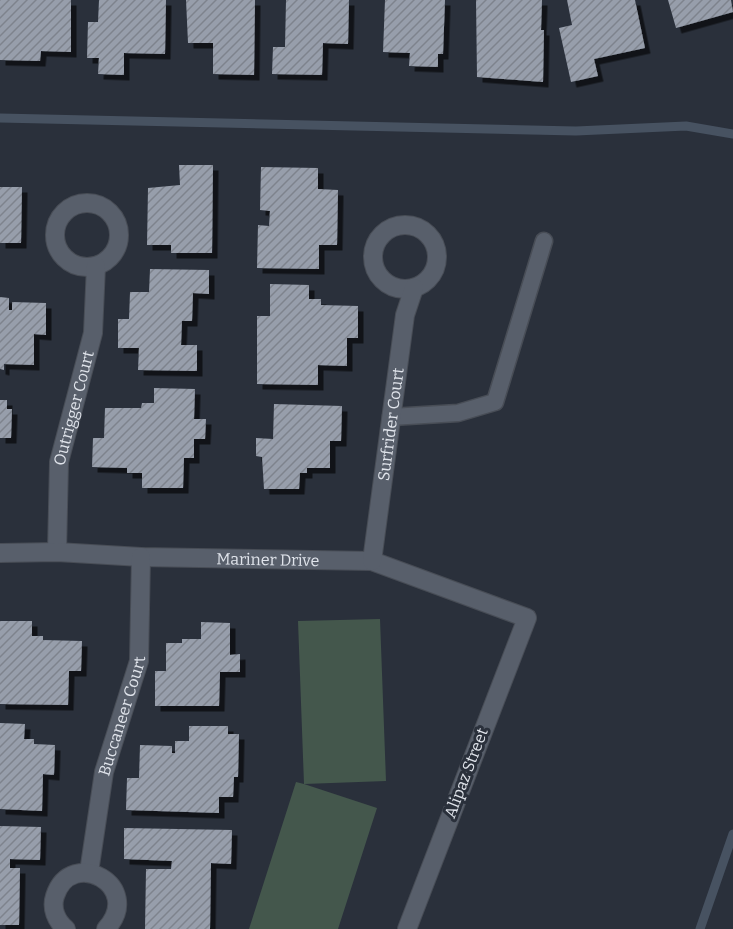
<svg xmlns="http://www.w3.org/2000/svg" width="733" height="929" font-family="Bitter,serif">
<style>
.pitch{fill:#44574c}
.lines{fill:none;stroke-linecap:round;stroke-linejoin:round}
.stream{stroke:#475261;stroke-width:9}
.building{fill:url(#building-hatch);filter:url(#shadow)}
.lane-casing{stroke:#484d56;stroke-width:19}
.street-casing{stroke:#484d56;stroke-width:20}
.lane{stroke:#585f6b;stroke-width:16}
.street{stroke:#585f6b;stroke-width:18}
.labels{text-anchor:middle;dominant-baseline:central;stroke-width:6;stroke-linejoin:round;paint-order:stroke}
.street-label{font-size:16px;fill:#e0e4eb;stroke:#2a303b}
</style>
<defs>
<pattern id="building-hatch" width="6" height="6" patternUnits="userSpaceOnUse" patternTransform="scale(1.5)"><rect width="6" height="6" fill="#979eab"/><path d="M-1 1l2-2M0 6l6-6M5 7l2-2" fill="none" stroke="#7e838d"/></pattern>
<filter id="shadow"><feDropShadow dx="5.5" dy="5.5" stdDeviation="0" flood-color="#0009"/></filter>
</defs>
<rect width="100%" height="100%" fill="#2a303b"/>
<!-- pitch -->
<polygon class="pitch" points="380,619 386,781 304,784 377,808 338,929 249,929 296,782 304,784 298,621"/>
<g class="lines">
<!-- stream -->
<g class="stream">
<polyline points="0,118 576,131 686,126 733,134"/>
<polyline points="700,929 733,834"/>
</g>
</g>
<!-- building -->
<g class="building">
<polygon points="0,0 71,0 71,52 41,51 40,61 0,60"/>
<polygon points="99,0 166,0 165,54 124,53 124,75 98,74 99,58 87,58 88,22 98,22"/>
<polygon points="186,0 255,0 254,75 213,74 213,43 188,43"/>
<polygon points="286,0 349,0 348,44 323,43 322,75 272,74 273,47 285,47"/>
<polygon points="385,0 445,0 443,54 438,54 438,67 409,66 410,53 383,52"/>
<polygon points="476,0 542,0 541,30 544,30 543,82 477,77"/>
<polygon points="567,0 635,0 645,48 594,59 598,76 571,82 559,28 572,25"/>
<polygon points="668,0 731,0 733,12 676,28"/>
<polygon points="179,165 213,165 212,253 171,253 171,245 147,245 148,188 180,185"/>
<polygon points="261,167 318,168 318,189 338,190 337,245 319,245 319,269 257,268 258,225 269,226 270,211 260,210"/>
<polygon points="0,187 22,187 21,243 0,243"/>
<polygon points="150,269 209,270 209,294 193,293 192,321 182,321 181,345 197,345 197,371 138,370 139,348 118,348 118,319 129,319 130,292 149,292"/>
<polygon points="270,284 309,285 309,299 321,299 321,305 358,306 358,338 347,338 347,366 318,365 318,385 257,384 257,316 270,316"/>
<polygon points="0,297 9,298 9,310 12,310 12,302 46,303 46,335 34,334 34,365 4,364 4,370 0,369"/>
<polygon points="154,388 195,389 194,419 206,419 205,439 194,439 194,458 184,458 183,488 142,488 142,473 127,473 127,468 92,467 93,438 104,438 105,408 141,408 142,403 154,403"/>
<polygon points="0,400 7,400 7,409 12,409 11,438 0,438"/>
<polygon points="274,404 342,406 341,441 330,441 330,468 307,468 307,473 300,473 299,489 264,489 262,457 256,456 256,438 273,439"/>
<polygon points="0,621 32,621 32,636 43,636 43,640 82,641 81,671 69,671 68,705 0,704"/>
<polygon points="201,622 230,623 230,655 240,654 240,672 220,672 219,706 155,706 155,671 166,671 166,643 182,643 182,639 201,639"/>
<polygon points="0,723 25,724 24,739 34,739 34,744 55,745 54,775 43,774 42,811 0,809"/>
<polygon points="189,726 228,726 228,734 239,734 238,777 234,777 233,797 219,797 219,813 126,810 127,778 139,778 140,745 172,746 172,753 175,753 175,741 189,741"/>
<polygon points="0,826 41,827 40,860 10,859 10,868 20,868 19,925 0,925"/>
<polygon points="124,828 232,830 231,864 211,863 210,929 145,929 146,869 171,869 172,861 124,859"/>
</g>
<g class="lines">
<!-- lane casing -->
<g class="lane-casing">
<polyline id="lane" points="391,417 458,413 495,402 544,241"/>
</g>
<!-- street casing -->
<g class="street-casing">
<g id="street">
<circle cx="87" cy="235" r="32"/>
<circle cx="405" cy="257" r="32"/>
<path id="s1" d="M57,552L59,462L93,333L96,266"/>
<path id="s2" d="M0,553L57,552L141,557L372,561L527,618L407,929"/>
<path id="s3" d="M372,561L405,315L414,288"/>
<path id="s4" d="M89,872L104,772L139,661L141,557"/>
<path d="M66,929C56,921 51,908 55,896C71,846 145,886 106,929"/>
</g>
</g>
<!-- lane -->
<use href="#lane" class="lane"/>
<!-- street -->
<use href="#street" class="street"/>
</g>
<g class="labels">
<!-- street labels -->
<g class="street-label">
<text stroke="none"><textPath href="#s1" startOffset="146">Outrigger Court</textPath></text>
<text stroke="none"><textPath href="#s3" startOffset="138">Surfrider Court</textPath></text>
<text stroke="none"><textPath href="#s2" startOffset="268">Mariner Drive</textPath></text>
<text stroke="none"><textPath href="#s4" startOffset="160">Buccaneer Court</textPath></text>
<text transform="translate(466 773) rotate(-69)">Alipaz Street</text>
</g>
</g>
</svg>
